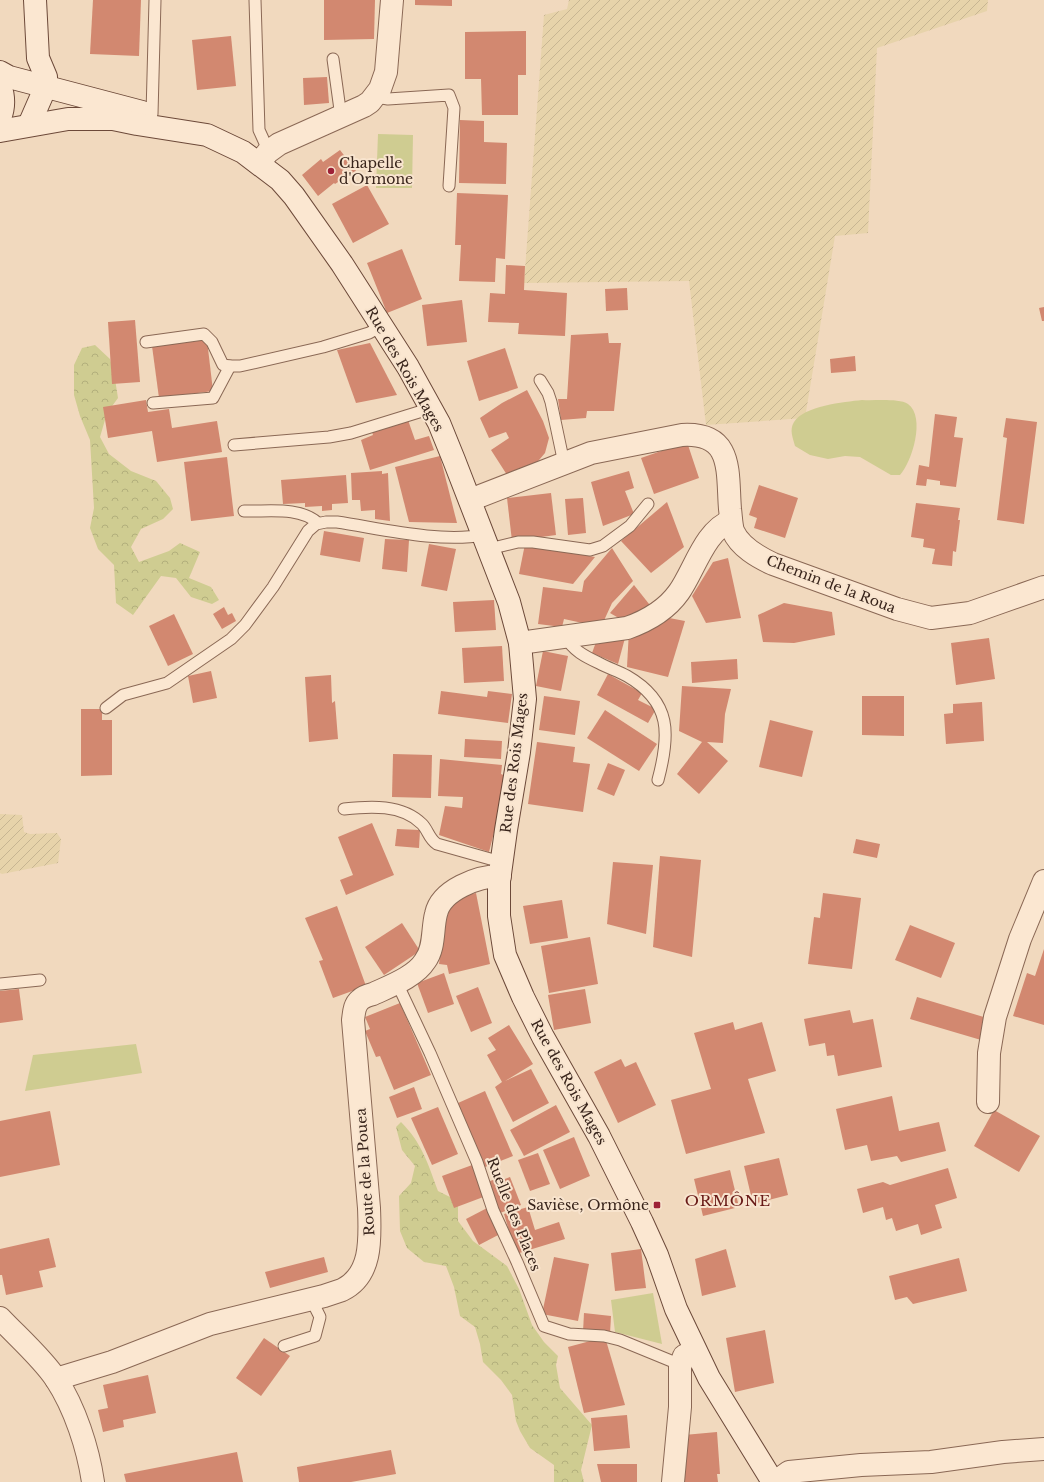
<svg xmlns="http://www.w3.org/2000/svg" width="1044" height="1482" font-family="'Libre Baskerville',serif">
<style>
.farmland{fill:url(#farmland-furrows)}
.green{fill:#cfcc91}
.forest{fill:url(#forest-crowns)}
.building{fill:#d28870}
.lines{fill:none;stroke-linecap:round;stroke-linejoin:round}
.lane-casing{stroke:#8a6855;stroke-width:13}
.street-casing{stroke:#8a6855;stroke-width:24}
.secondary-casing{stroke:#6c4939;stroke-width:24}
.lane{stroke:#fbe7d1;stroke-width:11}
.street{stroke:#fbe7d1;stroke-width:22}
.secondary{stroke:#fbe7d1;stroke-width:22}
.poi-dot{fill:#9d2137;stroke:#f8e4ce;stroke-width:1.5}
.labels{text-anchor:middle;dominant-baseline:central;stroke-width:4;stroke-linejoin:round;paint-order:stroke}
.poi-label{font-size:14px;fill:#38241b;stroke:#f8e4ce;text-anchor:start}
.street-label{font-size:14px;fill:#38241b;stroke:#f8e4ce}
.neighbourhood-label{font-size:15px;letter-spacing:1px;fill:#681a17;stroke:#f8e4ce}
</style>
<defs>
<pattern id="farmland-furrows" width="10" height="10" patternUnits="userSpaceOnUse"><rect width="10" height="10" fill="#e7d3aa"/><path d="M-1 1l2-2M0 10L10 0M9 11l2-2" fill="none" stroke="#c7b592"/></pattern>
<pattern id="forest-crowns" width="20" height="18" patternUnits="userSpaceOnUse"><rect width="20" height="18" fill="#cfcc91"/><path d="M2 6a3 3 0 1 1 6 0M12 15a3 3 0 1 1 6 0" fill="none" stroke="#b2af7c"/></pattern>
</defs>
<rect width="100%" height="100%" fill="#f1d9be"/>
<!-- farmland -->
<g class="farmland">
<polygon points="569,0 988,0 987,11 877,48 868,233 835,236 805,418 706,425 689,281 524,283 544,15 567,9"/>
<polygon points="0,814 22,815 24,832 30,834 57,833 61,839 58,863 2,874 0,873"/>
</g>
<!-- green -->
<g class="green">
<polygon points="378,134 413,135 412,188 376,188"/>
<path d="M862,400C874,401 898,398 908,404C926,417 912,462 900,475H891L860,457L845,456L828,459L810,455L795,446C793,438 789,430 794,422C804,406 844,402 862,400Z"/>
<polygon points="136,1044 142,1073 25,1091 33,1055"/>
<polygon points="653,1293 662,1344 615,1332 611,1300"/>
</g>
<!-- forest -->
<g class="forest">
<polygon points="95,345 110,359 114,373 118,398 107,413 100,437 109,454 131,471 156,481 170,498 173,509 163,519 141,529 131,547 139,562 169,551 180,543 200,552 189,578 211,587 219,600 212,604 191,597 176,578 161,576 133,615 116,603 114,565 98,549 90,528 94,508 90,440 80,416 74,395 74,365 82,348"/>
<path d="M401,1122C422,1143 428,1164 438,1191L458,1201V1221L473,1241L507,1266L519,1289L532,1325L544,1342L558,1356L556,1365L560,1388L592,1425L581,1470L584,1482H554V1465L530,1448L520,1431L516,1421L512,1395L501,1380L483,1362L480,1344L475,1327L460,1316L454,1287L446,1266L424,1262L407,1248L400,1231L399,1196L411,1183L415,1166L402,1150L396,1127Z"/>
</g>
<!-- building -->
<g class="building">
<polygon points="93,0 141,0 139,56 90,54"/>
<polygon points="324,0 375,0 374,39 324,40"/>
<polygon points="415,0 452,0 452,6 415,5"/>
<polygon points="526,31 526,75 518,75 518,115 482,115 481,79 465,79 465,32"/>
<polygon points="231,36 236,86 197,90 192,40"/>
<polygon points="327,77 329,103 304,105 303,78"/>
<polygon points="460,120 484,121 484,142 507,143 506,184 459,183"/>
<polygon points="340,150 356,171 342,181 341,180 335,184 334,183 318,196 302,175 321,159 323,162"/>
<polygon points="367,185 389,224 353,243 332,204"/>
<polygon points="457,193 508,195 505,259 496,258 495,282 459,281 461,245 455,245"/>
<polygon points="402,249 422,299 387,313 367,263"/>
<polygon points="506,265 525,266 524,290 567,293 565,336 518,334 519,323 488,322 490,293 505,294"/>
<polygon points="627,288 628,310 606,311 605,289"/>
<polygon points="462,300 467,342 427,346 422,305"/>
<polygon points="1044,307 1044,321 1042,321 1039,308"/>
<polygon points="135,320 140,382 112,384 108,322"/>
<polygon points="608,333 609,343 621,343 614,411 587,411 586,418 561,420 558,399 567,399 571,335"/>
<polygon points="207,340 213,391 159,398 152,346"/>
<polygon points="370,343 397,395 356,403 337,350"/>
<polygon points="505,348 518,388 479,401 467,361"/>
<polygon points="855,356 856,371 831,373 830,359"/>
<polygon points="527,390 543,421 549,438 545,453 534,466 509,478 491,450 509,438 506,432 489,438 480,418 502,403"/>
<polygon points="146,400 148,412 169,409 172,428 217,421 222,452 157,462 152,431 108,438 103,407"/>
<polygon points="935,414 957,417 954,437 963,438 956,487 940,485 940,481 927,479 926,486 916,485 919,465 929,467"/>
<polygon points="1006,418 1037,422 1024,524 997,520 1007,438 1003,437"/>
<polygon points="408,420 415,440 429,436 434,450 370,470 361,440 373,435 372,432"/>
<polygon points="687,442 699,478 654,494 641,458"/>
<polygon points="440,456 457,523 409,522 395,467"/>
<polygon points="227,457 234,516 191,521 184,462"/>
<polygon points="382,471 382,474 388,473 390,521 375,519 375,510 361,511 360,500 352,500 351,473"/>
<polygon points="629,471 634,488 625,491 634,514 603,526 591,482"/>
<polygon points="346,475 348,503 332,504 332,510 322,511 322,506 305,507 305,503 283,504 281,480"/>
<polygon points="759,485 798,498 785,538 754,528 757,518 749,515"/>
<polygon points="551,493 556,535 512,541 507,498"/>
<polygon points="583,498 586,533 568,535 565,499"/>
<polygon points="667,502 684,547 651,573 621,541"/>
<polygon points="916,503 960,508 958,520 960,520 956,552 953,551 952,566 932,564 935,549 923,547 924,539 911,537"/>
<polygon points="324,531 364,538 360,562 320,555"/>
<polygon points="385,539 409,540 407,572 382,569"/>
<polygon points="429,544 456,549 447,591 421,586"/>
<polygon points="525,544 595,557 573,584 519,574"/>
<polygon points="612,548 633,581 612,603 601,627 564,619 562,627 538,624 543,587 582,592 584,581"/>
<polygon points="728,558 741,618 706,623 692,596 713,562"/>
<polygon points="634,585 653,609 629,624 610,613"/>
<polygon points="494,600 496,630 455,632 453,602"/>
<polygon points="784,603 832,612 835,635 794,643 763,642 758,615"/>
<polygon points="224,607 228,615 232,613 236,621 222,629 213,614"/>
<polygon points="174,614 193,654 168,666 149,626"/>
<polygon points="664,617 685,621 668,677 627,667 629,630"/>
<polygon points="599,634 625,638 618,664 592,653"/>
<polygon points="989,638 995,679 956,685 951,643"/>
<polygon points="502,646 504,681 464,683 462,648"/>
<polygon points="543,651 568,656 561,691 536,686"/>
<polygon points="737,659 738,679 692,683 691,662"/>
<polygon points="211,671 217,698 193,703 188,676"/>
<polygon points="608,674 642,693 638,700 656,709 648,723 597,695"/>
<polygon points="331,675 332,703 335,701 338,739 309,742 305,677"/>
<polygon points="682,686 731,689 725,714 723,743 707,742 728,761 699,794 677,774 702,742 679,731"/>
<polygon points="441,691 487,697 488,691 512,694 508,723 438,714"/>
<polygon points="544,696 580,701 575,735 539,730"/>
<polygon points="862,696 904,696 904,736 862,735"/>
<polygon points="982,702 984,741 946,744 944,714 953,713 953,704"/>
<polygon points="81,709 102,709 102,720 112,720 112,775 81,776"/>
<polygon points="605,710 657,744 639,771 587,738"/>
<polygon points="770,720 813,731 802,777 759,767"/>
<polygon points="465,739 502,741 501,759 464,757"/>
<polygon points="537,742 575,747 573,762 590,764 583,812 528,804"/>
<polygon points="393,754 432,755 431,798 392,797"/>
<polygon points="440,759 502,765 501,774 508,777 489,852 439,835 445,806 462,808 463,797 438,796"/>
<polygon points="608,763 625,770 614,796 597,789"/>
<polygon points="372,823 394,875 346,895 340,880 353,875 338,837"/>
<polygon points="397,829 420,830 419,848 395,846"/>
<polygon points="856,839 880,844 877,858 853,853"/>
<polygon points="660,856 701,860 692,957 653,947"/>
<polygon points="613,862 653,865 646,934 607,924"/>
<polygon points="476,893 490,964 449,974 447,965 439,964 443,933 443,912 455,897"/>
<polygon points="823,893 861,898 852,969 808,964 814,917 820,918"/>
<polygon points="562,900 568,938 530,944 523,906"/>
<polygon points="337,906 366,986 333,998 319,961 323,960 305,918"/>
<polygon points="402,923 420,951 384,975 365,947"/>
<polygon points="910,925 955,943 941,978 895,960"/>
<polygon points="590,937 598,984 549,993 541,946"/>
<polygon points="1044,949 1044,1025 1013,1016 1027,973 1035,976"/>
<polygon points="444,973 454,1004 428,1013 417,983"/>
<polygon points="478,987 492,1023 471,1032 456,996"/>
<polygon points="19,989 23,1020 0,1023 0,991"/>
<polygon points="585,989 591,1023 554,1030 548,995"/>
<polygon points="917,997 987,1018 981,1040 910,1019"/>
<polygon points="400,1003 431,1075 394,1090 380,1056 376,1057 365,1031 370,1029 365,1017"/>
<polygon points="850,1010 853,1023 873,1019 882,1067 838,1076 834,1055 827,1056 825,1043 809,1046 804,1019"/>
<polygon points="733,1022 735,1030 762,1022 776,1071 748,1079 765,1133 686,1154 671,1100 711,1089 694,1033"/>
<polygon points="509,1025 533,1064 505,1081 531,1069 549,1103 513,1122 495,1087 502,1082 487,1055 496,1050 488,1038"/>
<polygon points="621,1059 625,1067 636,1062 656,1105 618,1123 594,1072"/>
<polygon points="414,1087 422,1109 397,1118 389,1097"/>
<polygon points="485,1091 513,1156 485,1167 458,1103"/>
<polygon points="892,1096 899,1131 939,1122 946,1151 901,1162 897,1156 871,1161 867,1145 845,1150 836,1109"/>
<polygon points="556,1105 570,1132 524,1156 510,1130"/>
<polygon points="438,1107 458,1154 432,1165 411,1118"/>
<polygon points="994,1110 1040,1136 1019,1172 974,1146"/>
<polygon points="50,1111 60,1165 0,1177 0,1121"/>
<polygon points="574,1137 590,1176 560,1189 543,1150"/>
<polygon points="538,1153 550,1184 530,1191 518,1160"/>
<polygon points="779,1158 788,1195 753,1204 744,1166"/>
<polygon points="475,1164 486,1196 454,1208 442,1176"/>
<polygon points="948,1168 957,1198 935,1205 942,1228 921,1235 918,1224 896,1231 892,1218 886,1220 883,1207 863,1213 857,1189 883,1182 890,1185"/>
<polygon points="730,1170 739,1207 703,1216 694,1179"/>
<polygon points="510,1177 521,1205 500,1213 487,1182 496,1179 497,1182"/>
<polygon points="489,1207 502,1233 479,1245 466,1219"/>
<polygon points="528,1207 535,1230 559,1222 565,1239 516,1254 504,1214"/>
<polygon points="49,1238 56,1267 39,1271 43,1287 6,1295 2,1275 0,1275 0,1249"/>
<polygon points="641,1249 646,1288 615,1291 611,1253"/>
<polygon points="726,1249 736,1287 702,1296 695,1259"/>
<polygon points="324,1257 328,1272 270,1288 265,1272"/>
<polygon points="554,1257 589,1264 578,1321 542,1314"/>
<polygon points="959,1258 967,1291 913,1304 907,1297 895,1300 889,1276"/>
<polygon points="584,1313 611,1316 610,1334 583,1332"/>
<polygon points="765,1330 774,1383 735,1392 726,1338"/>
<polygon points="605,1337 625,1405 584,1413 568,1347"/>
<polygon points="264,1338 290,1356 261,1396 236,1378"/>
<polygon points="148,1375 156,1413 123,1420 124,1427 103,1432 98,1410 108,1408 103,1385"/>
<polygon points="627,1415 630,1448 594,1451 591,1418"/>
<polygon points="717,1432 720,1474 717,1474 718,1482 677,1482 684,1435"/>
<polygon points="391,1450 396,1474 351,1482 299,1482 297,1467"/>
<polygon points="237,1452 243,1482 126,1482 124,1474"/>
<polygon points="597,1464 637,1464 637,1482 601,1482"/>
</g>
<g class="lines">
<!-- lane casing -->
<g class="lane-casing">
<g id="lane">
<polyline points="255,0 259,130 269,152"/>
<polyline points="333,59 341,117"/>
<polyline points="376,94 382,98 388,99 449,95 454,108 449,186"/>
<polyline points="143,121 152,114 155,0"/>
<polyline points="146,342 204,334 212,342 223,365 230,366 240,366 323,347 369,333 382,326"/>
<polyline points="540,380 548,393 551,402 562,454 562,464"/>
<polyline points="153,403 213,398 230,366"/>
<polyline points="234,445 329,437 351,433 419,412 430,407"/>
<path d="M244,511C267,512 299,506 318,523"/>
<polyline points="489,549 518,542 533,542 590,550 603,546 630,526 648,504"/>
<path d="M566,637C572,650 586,657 599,663C608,668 618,671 627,676C672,702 670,735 658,780"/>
<path d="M106,708L123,695L167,683L231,639L245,625L273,587L308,531L316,524L326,522H337C383,529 439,543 484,535"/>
<path d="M344,809C370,806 402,804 422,824C428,830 429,839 437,844L501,862"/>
<polyline points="397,983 430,1053 477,1162 493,1210 517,1262 544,1326 569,1334 604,1336 620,1340 681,1365"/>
<polyline points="0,984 40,980"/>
<polyline points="284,1346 315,1336 320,1317 311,1299"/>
</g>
</g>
<!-- street casing -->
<g class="street-casing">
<g id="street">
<polyline points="259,163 268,152 279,144 364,106 370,102 380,89 386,72 392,0"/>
<path d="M470,500L591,453L682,435C734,432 727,472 730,509C731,516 731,524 733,531C740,547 758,557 773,564L897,609L931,618L970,613L1044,587"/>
<path d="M520,643L627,628C647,621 667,609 679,592C694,571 705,530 731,521"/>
<polyline points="988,1102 989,1053 995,1017 1020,939 1044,881"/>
<path d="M0,1318C17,1336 43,1359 56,1379C75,1408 88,1448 93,1482"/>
<path d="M56,1379L112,1362L210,1324L324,1296C330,1294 336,1292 342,1290C373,1275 370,1237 369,1208L353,1020C354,1013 354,1005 360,1000C363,997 369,995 373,994C390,986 415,977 425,961C435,948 432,929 436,914C441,890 478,876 500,876"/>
<polyline points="673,1482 680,1407 680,1367 684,1356 695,1350"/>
<polyline points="775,1482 789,1472 861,1465 931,1462 1003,1452 1044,1449"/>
</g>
</g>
<!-- secondary casing -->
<g class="secondary-casing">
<g id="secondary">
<polyline points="0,72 9,77 142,112"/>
<path d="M0,85C4,96 4,108 0,118"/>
<polyline points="29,125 46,86 46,77 38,58 35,0"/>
<polyline points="0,131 68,119 113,119 137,124 207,135 243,152 280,180 294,196 342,264 408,367 439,423 454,460 509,602 520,643 525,699 519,752 506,830 499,881 499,916 505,955 523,997 543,1037 599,1136 642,1222 657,1255 676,1309 709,1378 773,1482"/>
</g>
</g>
<!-- lane -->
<use href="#lane" class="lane"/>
<!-- street -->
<use href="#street" class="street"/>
<!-- secondary -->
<use href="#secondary" class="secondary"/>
</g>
<!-- markers -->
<g class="poi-dot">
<circle cx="331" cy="171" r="4"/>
<rect x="653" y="1201" width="8" height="8" rx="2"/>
</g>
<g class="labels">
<!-- poi labels -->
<g class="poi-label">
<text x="339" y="163">Chapelle<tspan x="339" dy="16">d'Ormone</tspan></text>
<text x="649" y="1205" text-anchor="end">Savièse, Ormône</text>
</g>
<!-- street labels -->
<g class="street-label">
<text transform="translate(405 369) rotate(60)">Rue des Rois Mages</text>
<text transform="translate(831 584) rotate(21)">Chemin de la Roua</text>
<text transform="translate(514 763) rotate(-83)">Rue des Rois Mages</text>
<text transform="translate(569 1082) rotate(61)">Rue des Rois Mages</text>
<text transform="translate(365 1172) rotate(-94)">Route de la Pouea</text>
<text transform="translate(514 1214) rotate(68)">Ruelle des Places</text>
</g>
<!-- neighbourhood labels -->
<g class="neighbourhood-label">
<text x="728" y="1200">ORMÔNE</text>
</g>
</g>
</svg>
